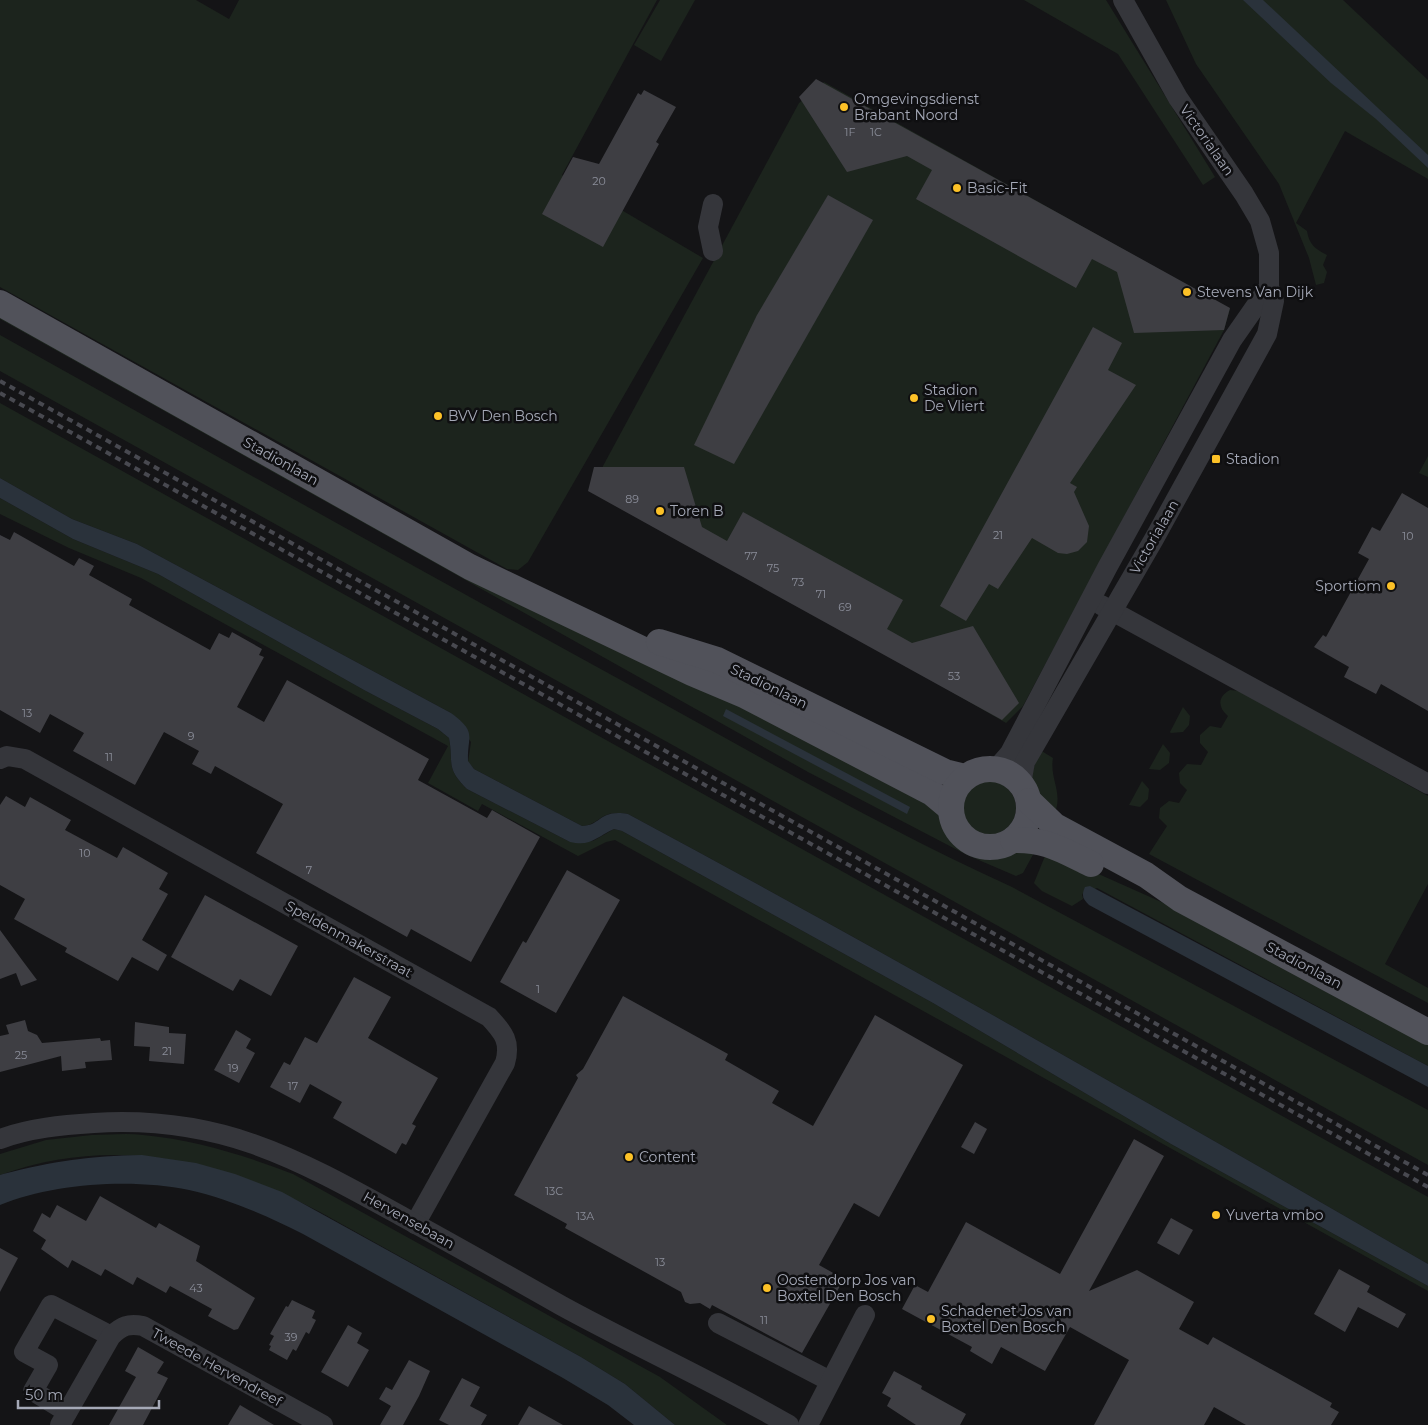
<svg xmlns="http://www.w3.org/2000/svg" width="1428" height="1425" font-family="Montserrat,sans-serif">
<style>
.green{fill:#1c241d}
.water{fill:#2a323b}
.building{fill:#3e3e43}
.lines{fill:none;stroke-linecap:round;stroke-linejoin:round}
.minor{stroke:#35363b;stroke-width:20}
.major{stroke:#51525a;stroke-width:26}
.rail{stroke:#484950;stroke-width:4;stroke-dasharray:6 5;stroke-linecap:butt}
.poi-dot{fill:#fcc127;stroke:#0f0f11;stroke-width:2}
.labels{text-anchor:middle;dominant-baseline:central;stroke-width:5;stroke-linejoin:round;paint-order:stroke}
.number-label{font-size:11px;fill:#8b8e9a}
.poi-label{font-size:14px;fill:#a5a9b7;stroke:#0f0f11;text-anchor:start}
.street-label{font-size:14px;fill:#a5a9b7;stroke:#0f0f11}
</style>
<rect width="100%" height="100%" fill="#141416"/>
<!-- green -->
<g class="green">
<polygon points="0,0 196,0 229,19 239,0 657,0 562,175 703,258 528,562 518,570 507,569 0,287"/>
<polygon points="660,0 695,0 661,61 634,45"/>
<polygon points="1024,0 1106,0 1215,177 1203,185 1118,54"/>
<path d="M1166,0H1343L1428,80V179L1345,131L1296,223L1307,231C1309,244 1315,249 1327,255L1323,265L1327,272L1324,283L1316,285L1309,258L1279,184L1196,64Z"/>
<polygon points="824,82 1230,309 1224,330 1023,706 1006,723 598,489 603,466 799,103"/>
<path d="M0,314L743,701L938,808C944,836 961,861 993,858C1002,857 1011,852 1020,851C1025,850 1030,851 1035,851L1023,873L1016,876L967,855L808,772L0,319Z"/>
<path d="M0,335C209,452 418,569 628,684C755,754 880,827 1012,887L1428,1110V1165L0,371Z"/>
<path d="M0,403L1428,1197V1264C1163,1111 898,959 628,814C599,809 601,825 582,826L474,769L468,762L471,742L451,713L137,544L72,519L0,478Z"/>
<polygon points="1428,456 1428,477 1419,473"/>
<path d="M0,498L73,539L158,574L364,690L438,729L449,738C454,764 445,767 467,789L570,842L593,841L614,829L622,831L933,1003L1171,1144L1428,1286V1291L615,840L606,842L578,856L482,804L478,811L428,783L448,746L141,578L69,548L0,514Z"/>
<path d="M1230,690L1239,691L1428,796V884L1385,964L1428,988V1003L1149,854L1167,826L1159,818L1160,808L1169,801L1179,803L1187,790L1180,783L1179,773L1187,764L1201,765L1208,752L1200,743V735L1210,726L1221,728L1228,716C1217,707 1218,696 1230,690Z"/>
<polygon points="1183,707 1190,716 1189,725 1183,732 1171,733 1170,732"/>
<polygon points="1163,744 1170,753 1169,763 1160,770 1149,769"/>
<path d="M1040,750L1053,758C1049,780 1065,794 1053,817C1028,791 1027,783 1040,750Z"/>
<circle cx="989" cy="808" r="27"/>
<polygon points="1142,781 1149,789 1148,799 1140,807 1129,805"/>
<polygon points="1047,851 1186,913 1428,1043 1428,1066 1097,888 1082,894 1083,899 1072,906 1042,891 1034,883"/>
<path d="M92,1135C109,1135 126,1133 143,1135C196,1140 243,1155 293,1174L660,1377L727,1425H675L625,1384L581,1357L320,1212C218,1159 112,1135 0,1175V1154L46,1140Z"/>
</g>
<!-- water -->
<g class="water">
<polygon points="1243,0 1263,0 1428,155 1428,168 1376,119 1331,83"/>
<path d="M0,478L72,519L137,544L451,713C478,733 467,735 468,761L474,769L582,826C601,826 599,809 628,814C898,959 1163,1111 1428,1264V1286L1171,1144L933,1003L622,831L614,829C596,837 591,847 570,842L467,789C445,767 454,764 449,738L438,729L364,690L158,574L73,539L0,498Z"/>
<polygon points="726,709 910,807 907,814 723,716"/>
<path d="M1090,886L1428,1066V1087L1089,905C1083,899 1081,896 1085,887Z"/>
<path d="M142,1155L196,1163L235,1174L282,1192L581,1357L625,1384L675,1425H634L608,1405L563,1378L303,1234C267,1216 229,1199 189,1190C133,1178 53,1183 0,1205V1175L3,1174C54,1161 89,1156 142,1155Z"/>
</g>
<!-- building -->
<g class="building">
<polygon points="816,79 1230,308 1224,330 1134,333 1117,272 1092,259 1076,288 916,199 932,170 907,156 847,172 799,97"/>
<polygon points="644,90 676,107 656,142 659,144 603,247 542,214 573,157 599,164 638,93 641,95"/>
<polygon points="828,195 873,220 734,464 694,445 757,315"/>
<polygon points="1093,327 1122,343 1108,370 1136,385 1070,483 1077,487 1074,492 1089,526 1087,542 1078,551 1067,554 1058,553 1032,538 998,589 989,584 966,621 940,606"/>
<polygon points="594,467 684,467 702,527 727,541 743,512 903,600 887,629 912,643 973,626 1019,703 1002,720 716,562 588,491"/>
<polygon points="1402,493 1428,508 1428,711 1381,684 1376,694 1344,677 1349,667 1314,647 1323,635 1326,637 1369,559 1358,553 1372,527 1380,531"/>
<polygon points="14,532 74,566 79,558 94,566 89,575 132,599 129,605 210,650 219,633 229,638 232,632 262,649 259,655 264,657 237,707 264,722 287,680 429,759 418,780 487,818 492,810 540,837 471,962 411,929 407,937 256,853 283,804 215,766 211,774 192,764 199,751 164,732 135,785 73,751 84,733 50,714 40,733 0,710 0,535 10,540"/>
<polygon points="6,796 25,807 30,797 71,820 65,830 117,858 123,847 168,873 159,889 168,894 142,940 167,955 158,971 132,957 118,981 65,952 67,948 14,919 25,899 0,885 0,805"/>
<polygon points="567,870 620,900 556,1013 500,982 523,941 526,943"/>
<polygon points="205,895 298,946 271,996 240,979 233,991 171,957"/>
<polygon points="0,930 22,960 37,980 21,986 16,973 0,979"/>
<polygon points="354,977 391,997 368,1038 438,1078 412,1124 416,1126 406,1145 402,1143 396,1154 333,1118 342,1102 310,1084 300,1103 270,1087 284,1062 290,1065 305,1037 317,1043"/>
<polygon points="623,996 728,1054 725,1060 779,1091 772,1103 813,1126 875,1015 963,1065 879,1217 854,1203 819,1265 844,1279 802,1353 712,1305 710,1309 700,1303 690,1304 685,1302 681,1292 565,1228 567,1224 514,1195 578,1078 576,1075 583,1069"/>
<polygon points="25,1020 28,1031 37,1035 42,1043 100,1038 101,1041 110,1040 112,1060 85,1062 86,1068 62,1071 61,1056 0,1072 0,1036 9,1034 6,1025"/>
<polygon points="135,1022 169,1027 169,1033 186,1034 184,1064 149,1061 150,1047 134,1046"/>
<polygon points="236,1030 251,1039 246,1048 255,1053 239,1083 214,1070"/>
<polygon points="975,1122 987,1129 974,1154 961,1147"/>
<polygon points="1134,1139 1164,1156 1089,1291 1137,1270 1194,1302 1179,1329 1208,1345 1213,1337 1332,1403 1330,1407 1339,1412 1331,1425 1246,1425 1214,1407 1204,1425 1094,1425 1129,1360 1070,1327 1045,1371 1001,1347 992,1364 970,1351 972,1347 902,1309 915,1285 928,1292 966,1222 1060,1274"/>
<polygon points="100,1196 156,1228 159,1223 200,1246 196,1261 255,1298 238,1329 234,1330 208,1316 212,1309 170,1286 166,1293 137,1277 133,1285 105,1269 101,1276 72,1260 68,1268 41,1249 46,1240 33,1231 42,1213 50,1218 57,1205 86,1221"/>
<polygon points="1171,1218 1193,1230 1179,1255 1157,1243"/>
<polygon points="0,1248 18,1258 0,1292"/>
<polygon points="1339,1269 1370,1286 1367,1292 1406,1314 1398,1328 1358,1307 1345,1332 1314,1314"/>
<polygon points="292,1300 315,1311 312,1318 316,1320 309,1334 306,1332 296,1351 293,1349 287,1360 269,1350 271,1346 269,1345 274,1336 270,1334 286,1306 288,1307"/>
<polygon points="348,1325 362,1333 357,1343 369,1350 348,1387 321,1372"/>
<polygon points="138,1347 164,1362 157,1373 168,1378 143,1425 109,1425 136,1377 125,1371"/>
<polygon points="409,1360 430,1371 419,1396 403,1425 380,1425 391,1406 379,1399 386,1387 392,1390"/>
<polygon points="894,1371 922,1386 921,1389 966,1414 960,1425 916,1425 887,1406 891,1398 882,1393"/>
<polygon points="462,1378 480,1387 470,1406 487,1415 481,1425 449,1425 439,1420"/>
<polygon points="240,1405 274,1425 228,1425"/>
<polygon points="529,1406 563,1425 518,1425"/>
</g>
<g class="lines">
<!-- minor -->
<g class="minor">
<polyline points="713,251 708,227 713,204"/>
<polyline points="1101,605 1428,784"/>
<path d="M0,759L7,756L25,759L489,1017C504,1033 511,1042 505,1063L415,1224"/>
<polyline points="996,769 1010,753 1107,568 1232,340 1269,287"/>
<polyline points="1021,784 1025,762 1154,539 1267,334 1274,301 1269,287 1269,253 1260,221 1244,194 1178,98 1123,0"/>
<path d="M0,1139C30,1128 62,1125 94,1123C220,1115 296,1158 403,1217C456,1246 509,1276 562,1306C637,1347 715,1382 789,1425"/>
<polyline points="718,1323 830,1381"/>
<polyline points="67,1412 33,1391 48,1365 24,1352 51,1305 111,1336"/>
<path d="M60,1425L111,1336C122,1326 128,1323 143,1326L323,1425"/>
<polyline points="808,1425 865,1315"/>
</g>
<!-- major -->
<g class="major">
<polyline points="0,303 470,567 692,673 744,695 932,793 950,808"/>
<polyline points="659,642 717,660 945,772 965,777"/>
<circle cx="990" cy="808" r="39"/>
<polyline points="1029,801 1055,826 1146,875 1180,899 1428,1032"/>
<path d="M1013,840C1046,839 1062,850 1091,864"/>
</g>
<!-- rail -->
<g class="rail">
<polyline points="0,381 1428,1175"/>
<polyline points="0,393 1428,1187"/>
</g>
</g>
<!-- markers -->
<g class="poi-dot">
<circle cx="844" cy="107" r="5"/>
<circle cx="957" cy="188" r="5"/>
<circle cx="1187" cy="292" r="5"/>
<circle cx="914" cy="398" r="5"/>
<circle cx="438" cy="416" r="5"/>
<rect x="1211" y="454" width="10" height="10" rx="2.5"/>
<circle cx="660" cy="511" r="5"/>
<circle cx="1391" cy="586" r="5"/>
<circle cx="629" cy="1157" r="5"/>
<circle cx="1216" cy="1215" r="5"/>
<circle cx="767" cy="1288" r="5"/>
<circle cx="931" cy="1319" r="5"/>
</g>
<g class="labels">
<!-- number labels -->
<g class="number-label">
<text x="850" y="132">1F</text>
<text x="876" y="132">1C</text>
<text x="599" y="181">20</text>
<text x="632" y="499">89</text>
<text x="998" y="535">21</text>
<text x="1408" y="536">10</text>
<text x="751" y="556">77</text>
<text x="773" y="568">75</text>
<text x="798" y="582">73</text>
<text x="821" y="594">71</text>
<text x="845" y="607">69</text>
<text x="954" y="676">53</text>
<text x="27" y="713">13</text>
<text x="191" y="736">9</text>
<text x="109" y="757">11</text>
<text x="85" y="853">10</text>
<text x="309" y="870">7</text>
<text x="538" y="989">1</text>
<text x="167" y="1051">21</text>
<text x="21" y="1055">25</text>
<text x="233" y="1068">19</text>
<text x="293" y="1086">17</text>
<text x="554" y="1191">13C</text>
<text x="585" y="1216">13A</text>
<text x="660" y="1262">13</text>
<text x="196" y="1288">43</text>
<text x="764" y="1320">11</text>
<text x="291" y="1337">39</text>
</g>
<!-- poi labels -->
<g class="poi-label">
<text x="854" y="99">Omgevingsdienst<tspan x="854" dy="16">Brabant Noord</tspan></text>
<text x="967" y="188">Basic-Fit</text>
<text x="1197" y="292">Stevens Van Dijk</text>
<text x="924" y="390">Stadion<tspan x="924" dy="16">De Vliert</tspan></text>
<text x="448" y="416">BVV Den Bosch</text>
<text x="1226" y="459">Stadion</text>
<text x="670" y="511">Toren B</text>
<text x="1381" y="586" text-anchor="end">Sportiom</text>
<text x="639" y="1157">Content</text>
<text x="1226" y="1215">Yuverta vmbo</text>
<text x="777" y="1280">Oostendorp Jos van<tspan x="777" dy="16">Boxtel Den Bosch</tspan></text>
<text x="941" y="1311">Schadenet Jos van<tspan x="941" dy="16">Boxtel Den Bosch</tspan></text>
</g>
<!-- street labels -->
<g class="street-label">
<text transform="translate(1207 140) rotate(55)">Victorialaan</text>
<text transform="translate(281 461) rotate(29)">Stadionlaan</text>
<text transform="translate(1154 537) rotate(-60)">Victorialaan</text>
<text transform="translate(769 686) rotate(26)">Stadionlaan</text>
<text transform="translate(349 939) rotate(29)">Speldenmakerstraat</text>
<text transform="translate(1304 965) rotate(28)">Stadionlaan</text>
<text transform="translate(409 1220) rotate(29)">Hervensebaan</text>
<text transform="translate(217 1367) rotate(29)">Tweede Hervendreef</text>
</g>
</g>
<!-- scale -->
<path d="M18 1400v8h141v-8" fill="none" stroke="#a5a9b7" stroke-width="2.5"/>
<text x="25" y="1400" font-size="15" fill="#a5a9b7" stroke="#0f0f11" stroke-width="4" paint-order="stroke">50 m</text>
</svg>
